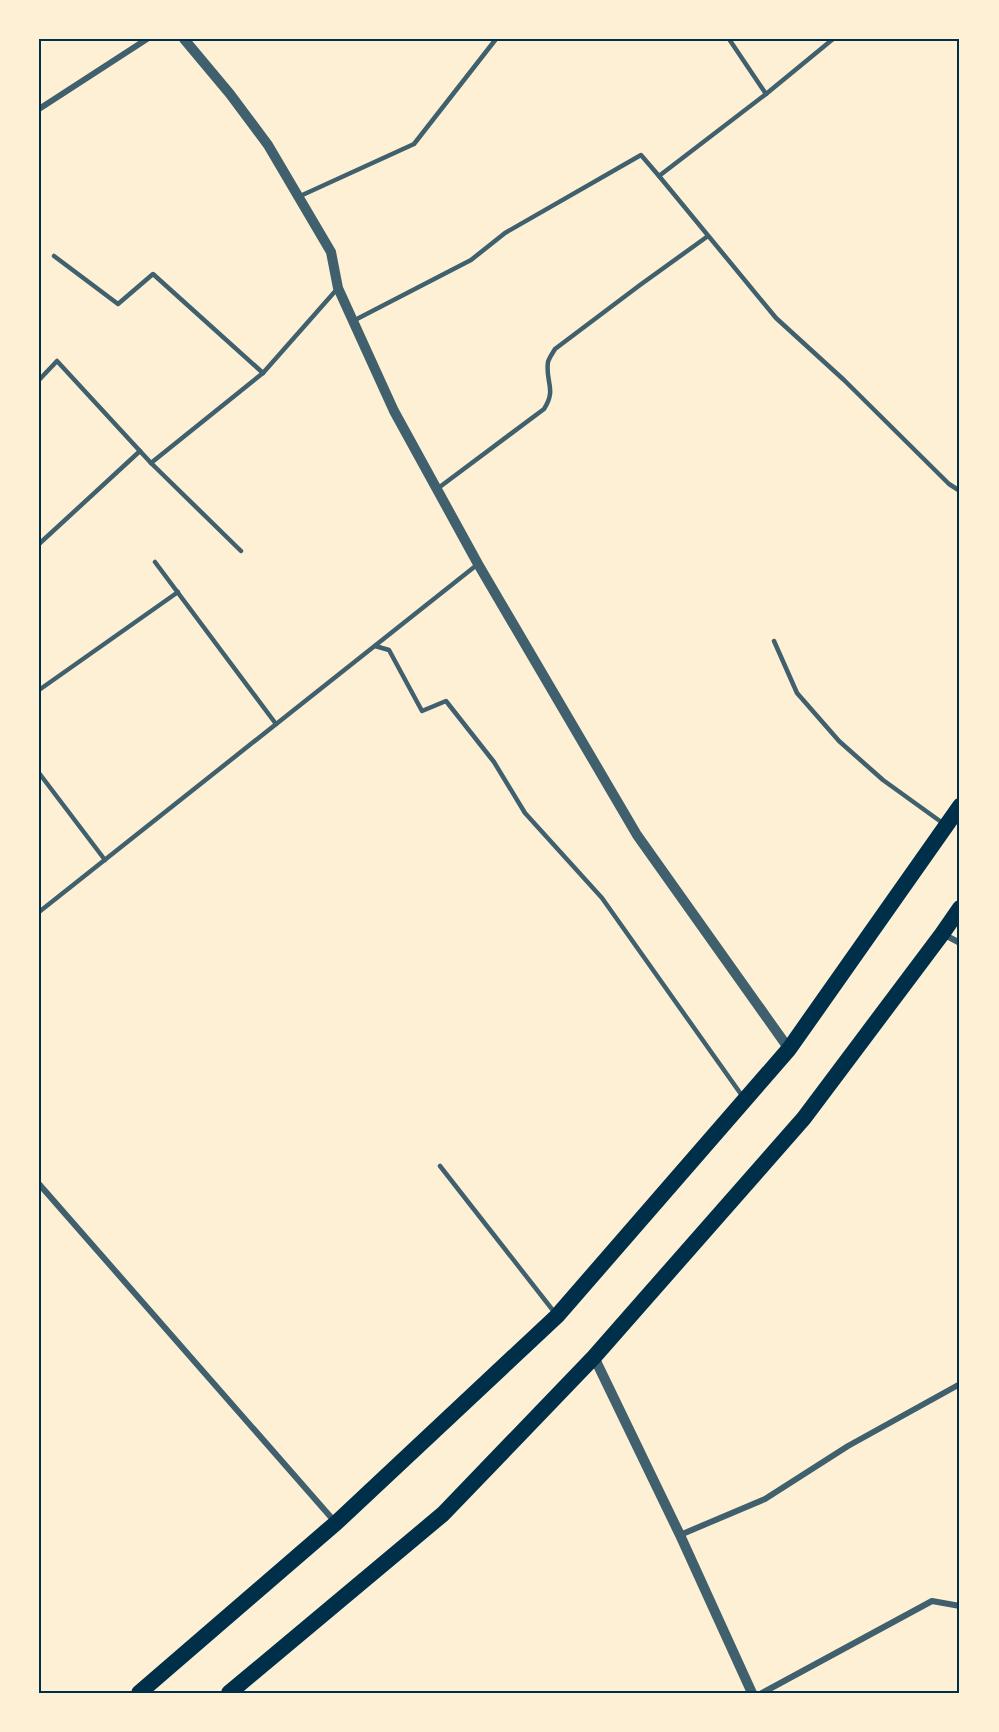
<svg xmlns="http://www.w3.org/2000/svg" width="999" height="1732" font-family="'Source Sans 3',sans-serif">
<style>
.lines{fill:none;stroke-linecap:round;stroke-linejoin:round}
.service{stroke:#3f606c;stroke-width:4.5}
.minor{stroke:#3f606c;stroke-width:6}
.tertiary{stroke:#3f606c;stroke-width:10}
.trunk{stroke:#003049;stroke-width:16}
.neatline{fill:none;stroke:#003049;stroke-width:2}
</style>
<rect width="100%" height="100%" fill="#fdf0d5"/>
<g class="lines">
<!-- service -->
<g class="service">
<polyline points="729,39 766,94"/>
<polyline points="833,39 766,94 659,176 776,318 844,380 949,484 960,491"/>
<polyline points="298,197 414,144 496,39"/>
<polyline points="54,256 118,304 153,274 263,373"/>
<polyline points="353,321 471,260 505,233 641,155 659,176"/>
<polyline points="39,380 57,361 151,463 241,551"/>
<polyline points="151,463 263,373 338,288"/>
<path d="M437,489L544,409C557,389 545,382 548,362C549,358 552,354 555,349L640,285L708,236"/>
<polyline points="39,544 140,451"/>
<polyline points="155,562 276,724"/>
<polyline points="774,641 797,693 839,741 883,780 944,824"/>
<polyline points="375,646 389,650 422,711 446,701 494,762 525,813 602,898 743,1097"/>
<polyline points="39,690 178,592"/>
<polyline points="39,773 105,860"/>
<polyline points="39,912 478,564"/>
<polyline points="440,1166 555,1313"/>
</g>
<!-- minor -->
<g class="minor">
<polyline points="39,109 147,39"/>
<polyline points="943,934 960,943"/>
<polyline points="39,1184 336,1523"/>
<polyline points="680,1535 765,1499 848,1446 960,1384"/>
<polyline points="762,1693 932,1601 960,1606"/>
</g>
<!-- tertiary -->
<g class="tertiary">
<polyline points="184,39 230,94 268,145 331,252 338,288 394,411 478,564 637,835 789,1049"/>
<polyline points="594,1357 680,1535 752,1693"/>
</g>
<!-- trunk -->
<g class="trunk">
<polyline points="139,1693 336,1523 557,1316 789,1049 960,806"/>
<polyline points="229,1693 443,1514 594,1357 804,1118 942,934 960,908"/>
</g>
</g>
<!-- border -->
<rect width="999" height="1732" fill="none" stroke="#fdf0d5" stroke-width="81"/>
<rect x="40" y="40" width="918" height="1652" class="neatline"/>
</svg>
